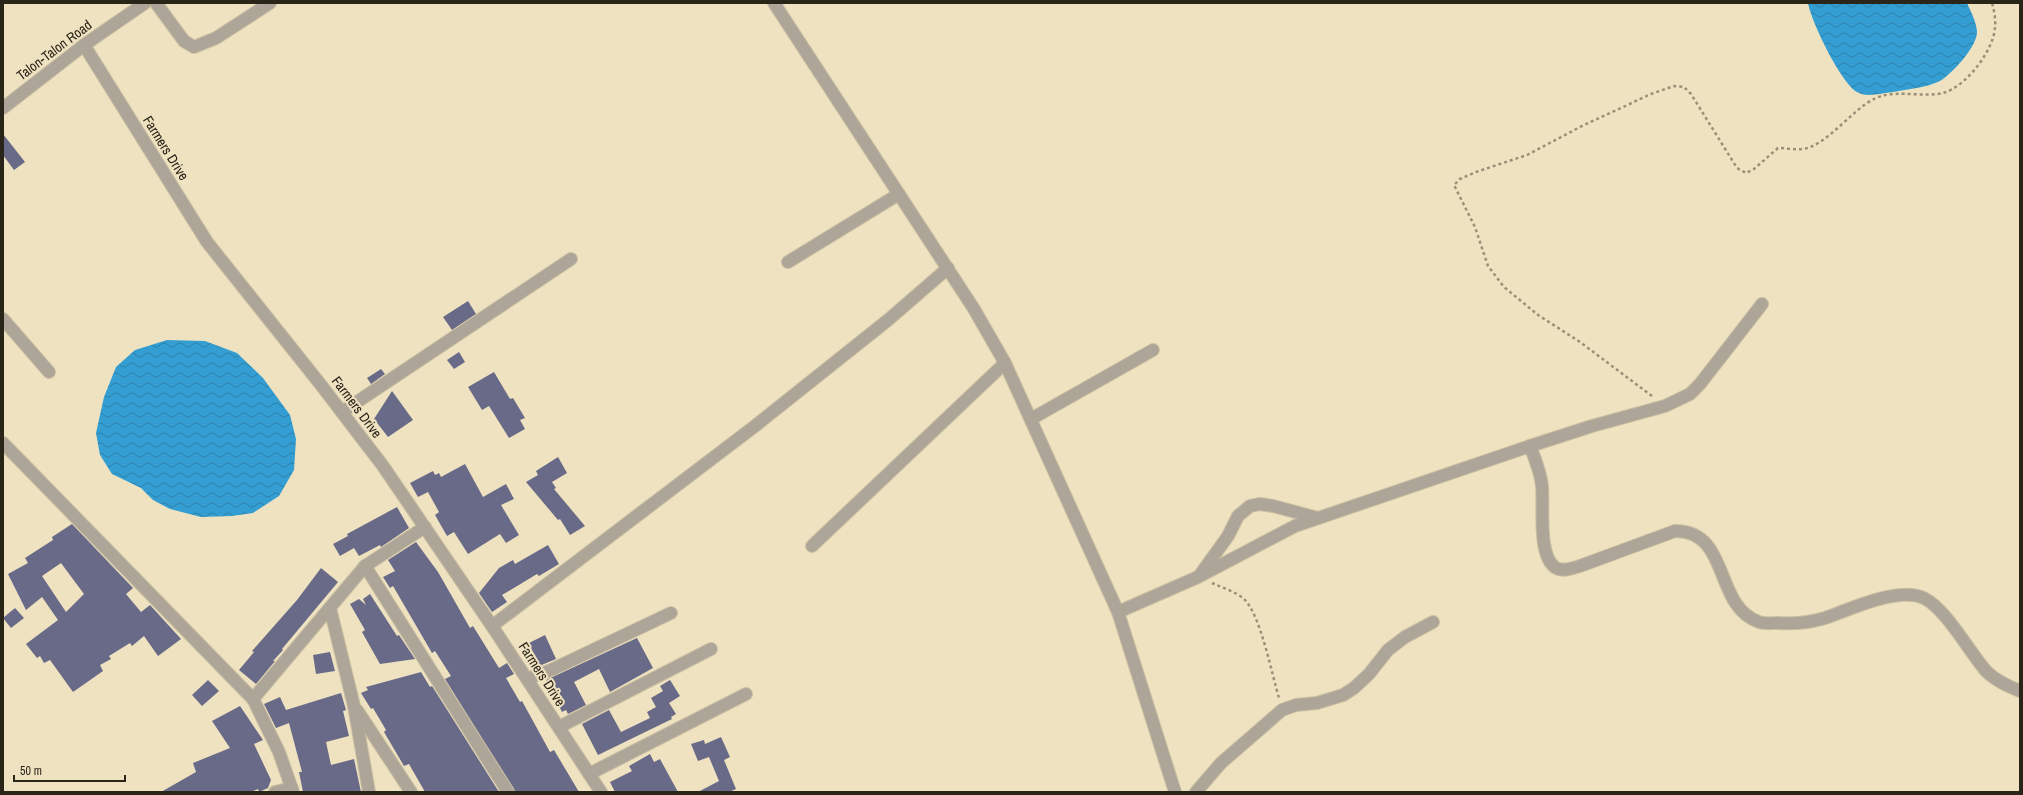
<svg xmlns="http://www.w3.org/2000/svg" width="2023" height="795" font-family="'Archivo Narrow',sans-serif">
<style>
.water{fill:url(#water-waves)}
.building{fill:#686a87;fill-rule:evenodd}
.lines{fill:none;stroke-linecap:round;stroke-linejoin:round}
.minor-casing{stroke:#ccc0a3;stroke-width:14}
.path{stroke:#9a9078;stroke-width:2.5;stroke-dasharray:3 3;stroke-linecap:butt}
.minor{stroke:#ada598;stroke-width:12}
.labels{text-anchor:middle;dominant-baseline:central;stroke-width:4;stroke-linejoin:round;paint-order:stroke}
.street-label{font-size:14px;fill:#2a2519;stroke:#efe2c1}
</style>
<defs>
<pattern id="water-waves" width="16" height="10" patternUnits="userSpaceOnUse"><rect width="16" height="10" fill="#349ed2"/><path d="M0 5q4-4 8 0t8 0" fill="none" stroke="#2c81aa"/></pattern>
</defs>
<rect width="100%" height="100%" fill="#efe2c1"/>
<!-- water -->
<g class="water">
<path d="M1808,3H1967C1971,12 1976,21 1977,31C1978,46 1952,74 1940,81C1926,88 1908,89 1893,92C1882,93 1866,98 1857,92C1841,83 1811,21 1808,3Z"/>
<polygon points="167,340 205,341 237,353 263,378 290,415 296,439 294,470 279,496 253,513 232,516 201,517 170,509 153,500 141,488 112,474 100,455 96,433 104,397 116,367 135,350"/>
</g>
<!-- building -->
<g class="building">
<polygon points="3,134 25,162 14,170 3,155"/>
<polygon points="468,301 476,314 452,330 443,317"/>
<polygon points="459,352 465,362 454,369 447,360"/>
<polygon points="381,369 385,374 371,384 367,378"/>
<polygon points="494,372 510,399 513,398 525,418 520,420 525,429 509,438 489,406 482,410 468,387"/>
<polygon points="392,391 413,420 388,437 374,419"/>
<polygon points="558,457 567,473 552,482 556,488 554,489 585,526 570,535 560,519 558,520 526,482 538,475 536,471"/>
<polygon points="465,464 483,497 506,484 514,499 501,505 519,535 506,543 500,534 468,554 454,532 447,536 435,515 439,512 428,492 418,497 410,483 433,471 435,475 439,473 441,477"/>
<polygon points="397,507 409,528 381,547 380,545 359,556 354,548 340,556 333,544 348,536 347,534"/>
<path d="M72,524L133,588L126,594L141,612L150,605L181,639L158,656L144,636L132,646L130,643L109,656L111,659L100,665L103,671L73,692L50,660L44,663L40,656L37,658L26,644L58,620L42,597L26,610L8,574L28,563L25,558L53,540L52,537ZM61,563L84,594L66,612L42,576Z"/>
<polygon points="416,542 438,572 470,628 473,626 499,668 507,663 514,674 506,678 520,702 522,701 550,752 554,750 579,792 515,792 445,679 451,676 435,651 432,653 393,586 390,588 383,577 395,571 388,560"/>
<polygon points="548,545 559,564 539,576 537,574 502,595 507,602 492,612 479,593 499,568 513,560 515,564"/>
<polygon points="321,568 338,582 282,649 283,650 273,661 275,661 256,684 239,670 254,652 252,651 297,600"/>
<polygon points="370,594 397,636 399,635 415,659 380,664 362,632 365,630 350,604 359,599 366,605 363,599"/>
<polygon points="15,608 24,618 11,628 3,618"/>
<polygon points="545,635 556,659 539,666 529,643"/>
<polygon points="637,638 653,668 610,692 599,669 574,682 586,705 568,714 566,710 562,712 546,680"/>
<polygon points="330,652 335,671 316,674 313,655"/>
<polygon points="421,672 430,687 432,686 499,792 425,792 409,764 404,766 384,732 386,730 373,708 371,709 361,693 368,690 366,687"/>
<polygon points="208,680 219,691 202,706 192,695"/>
<polygon points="670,680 680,696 669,703 676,714 671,717 672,719 598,755 582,724 609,710 621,732 650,718 647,712 656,707 651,698 663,691 660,686"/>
<polygon points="341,693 346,710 343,711 349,736 326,742 331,765 354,759 361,792 303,792 299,772 302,772 289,723 276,728 264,704 280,697 286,710"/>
<polygon points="240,706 263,740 254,744 271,780 268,788 259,792 258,789 251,792 161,792 196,772 193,763 230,748 212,721"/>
<polygon points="721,737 730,757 724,760 736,789 729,792 698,792 719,781 709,757 698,761 691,744 704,740 705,744"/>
<polygon points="650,754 654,762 660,759 678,792 615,792 610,782 632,771 629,766"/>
</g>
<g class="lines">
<!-- minor casing -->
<g class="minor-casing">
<g id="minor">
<polyline points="156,3 184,41 194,47 216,38 270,3"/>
<polyline points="774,3 974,309 1005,363 1118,612 1175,792"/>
<polyline points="84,45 207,242 321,385 383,466 492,626 601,792"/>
<polyline points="3,108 84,45 145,3"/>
<polyline points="788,262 899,194"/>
<polyline points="3,319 49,372"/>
<polyline points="342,412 571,259"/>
<polyline points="1031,419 1153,350"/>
<polyline points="3,443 253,699 279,752 293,792"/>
<path d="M1530,446C1535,459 1541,473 1542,487C1544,506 1537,556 1556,568C1563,572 1573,568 1580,566L1675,531C1731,531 1713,606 1759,622C1764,624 1771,623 1777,623C1793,624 1809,623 1825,618C1851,609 1890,590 1918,596C1942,601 1969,652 1986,671C1996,681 2008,686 2020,691"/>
<polyline points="812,546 1005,363"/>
<polyline points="365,566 508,792"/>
<polyline points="1200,575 1228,536 1238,516 1250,506 1260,504 1273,506 1318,518"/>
<polyline points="330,608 354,706 369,792"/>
<polyline points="1118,612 1198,577 1295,526 1530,446 1592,426 1665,406 1690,394 1700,384 1762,304"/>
<polyline points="492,626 755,426 888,320 948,268"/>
<polyline points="527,679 551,670 671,613"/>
<polyline points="253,699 365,566 425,527"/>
<polyline points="357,710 411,792"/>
<polyline points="559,727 711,649"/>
<polyline points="589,774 746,694"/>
<polyline points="275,792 292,788"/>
<polyline points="1196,792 1221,763 1282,710 1296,705 1317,703 1343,695 1354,688 1369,674 1388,650 1405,637 1433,622"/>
</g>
</g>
<!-- path -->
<g class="path">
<path d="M1652,396L1580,342L1538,315L1504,287L1488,266L1475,227L1454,185L1460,179L1476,172L1527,155L1582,126L1651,94L1674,86L1684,87L1691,94L1737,168L1746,173L1754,169L1778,148C1786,148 1794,150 1802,149C1826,147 1853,108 1876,98C1897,89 1922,98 1943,93C1966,87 1994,50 1995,27C1996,20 1994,10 1992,3"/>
<path d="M1212,583C1223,588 1237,592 1245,600C1261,617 1272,675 1279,698"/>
</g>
<!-- minor -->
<use href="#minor" class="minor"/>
</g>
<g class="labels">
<!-- street labels -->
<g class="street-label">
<text transform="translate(54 50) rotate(-37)">Talon-Talon Road</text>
<text transform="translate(166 148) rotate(58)">Farmers Drive</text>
<text transform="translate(357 407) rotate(53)">Farmers Drive</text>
<text transform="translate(542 674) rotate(57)">Farmers Drive</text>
</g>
</g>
<!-- border -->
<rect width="2023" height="795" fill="none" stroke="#2a2519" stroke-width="8"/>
<!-- scale -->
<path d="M14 775v6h111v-6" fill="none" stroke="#2a2519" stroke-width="2"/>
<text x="20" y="775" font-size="12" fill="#2a2519" stroke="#efe2c1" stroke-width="3" paint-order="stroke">50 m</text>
</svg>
